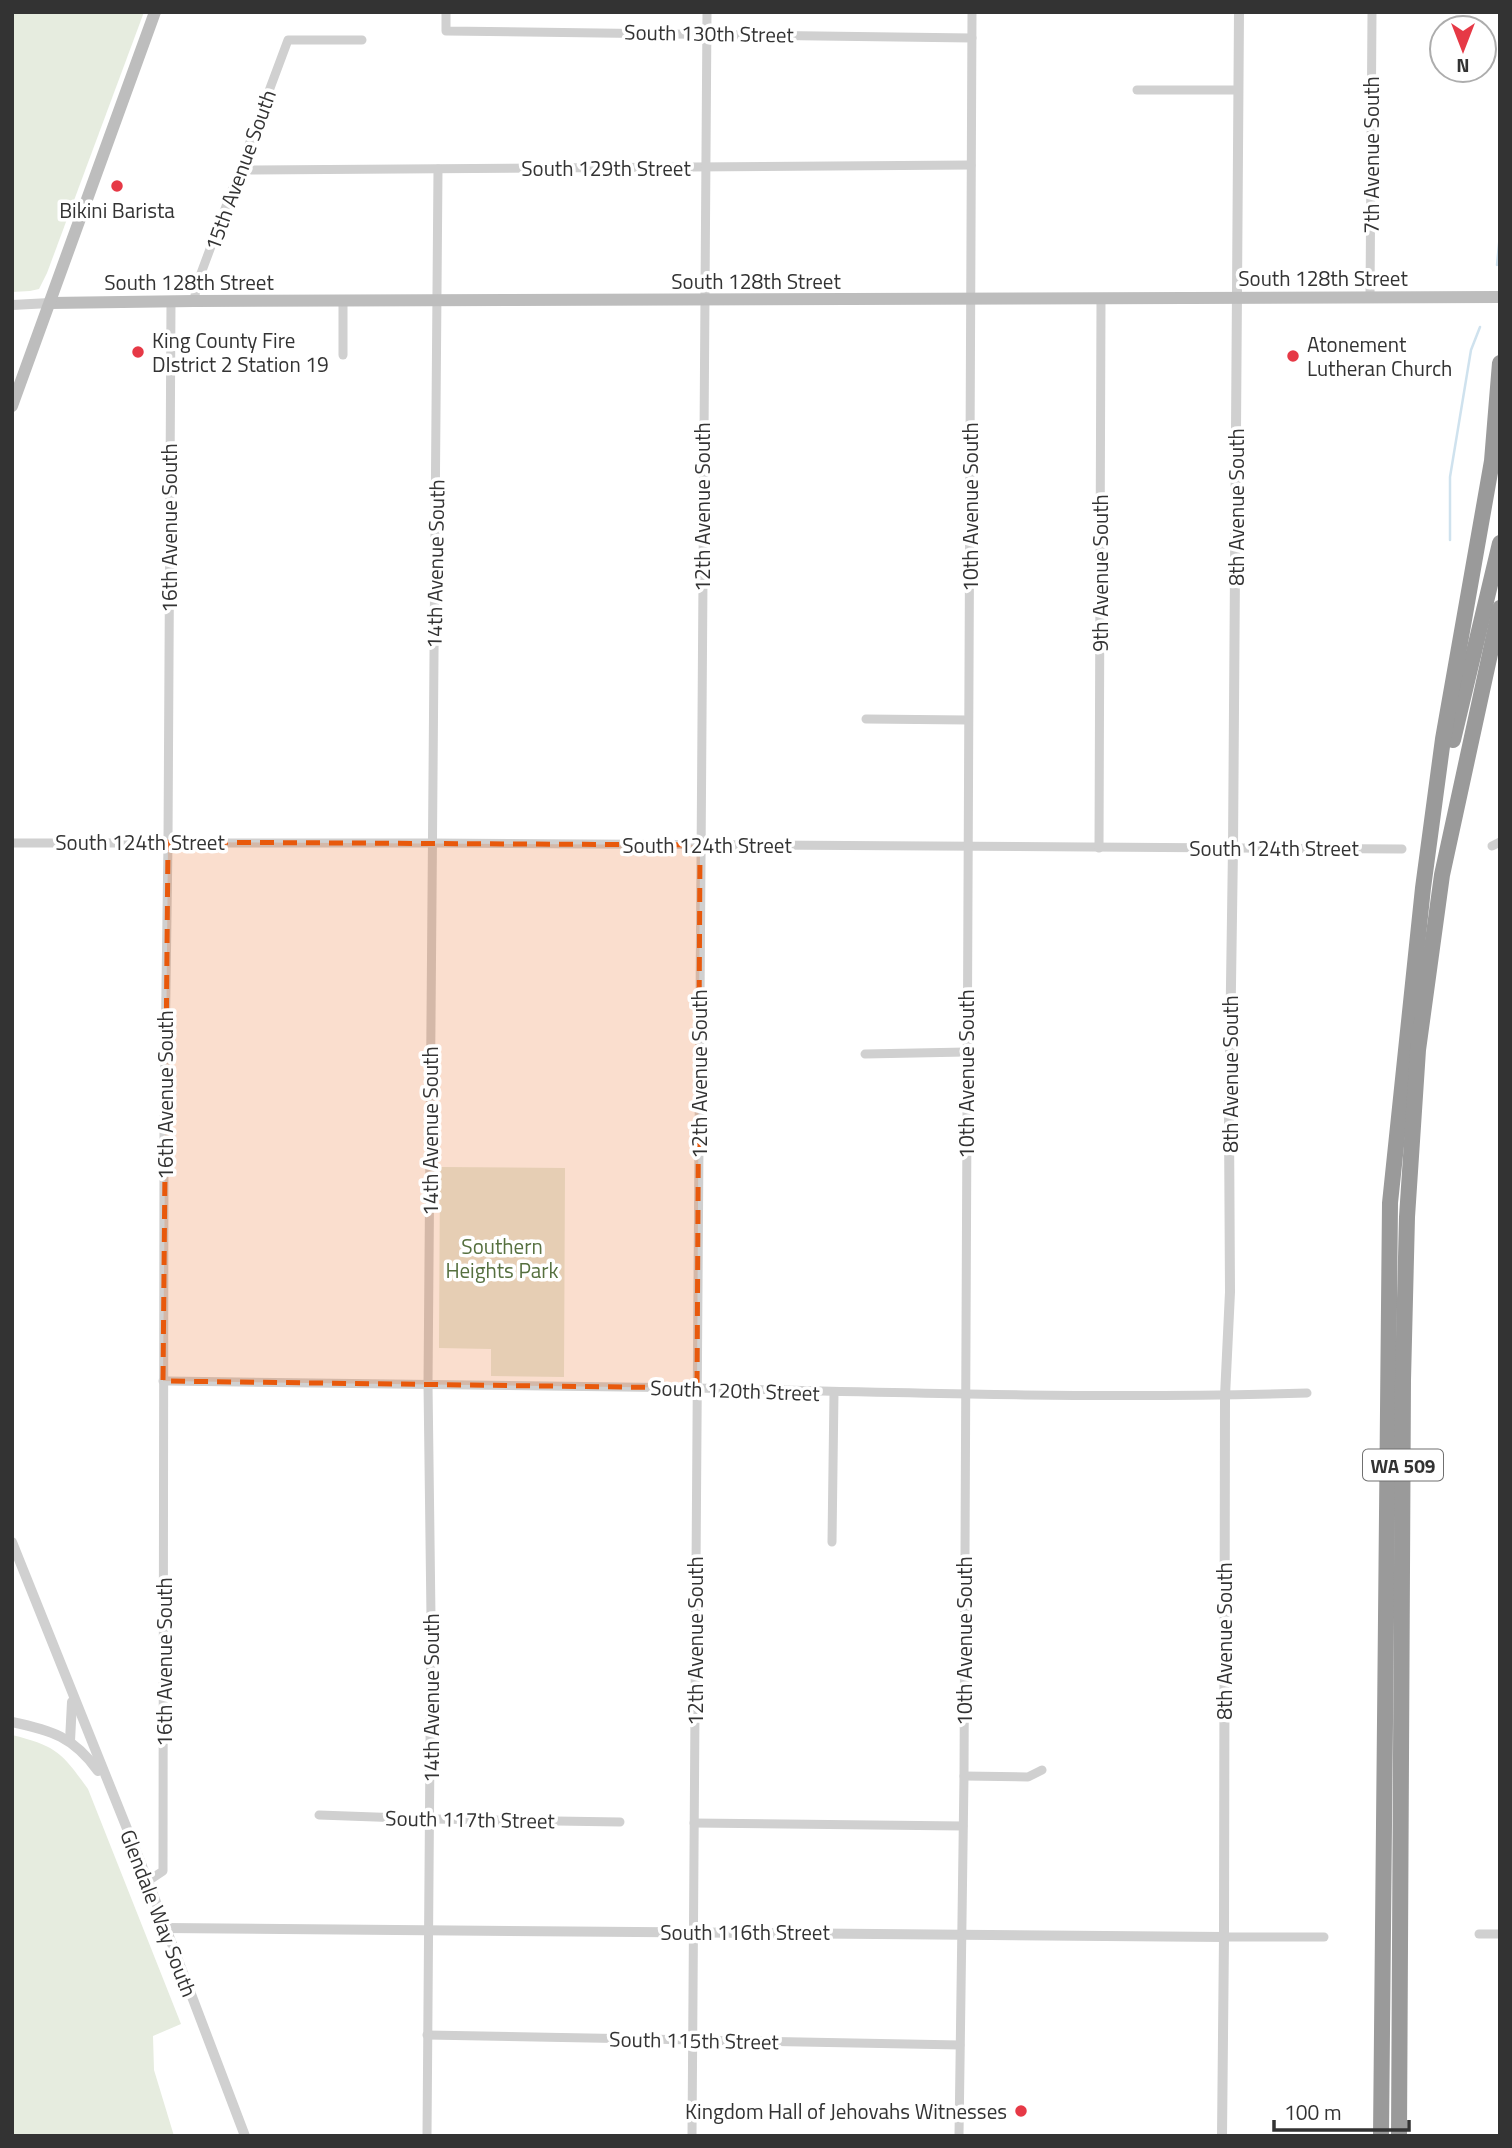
<svg xmlns="http://www.w3.org/2000/svg" width="1512" height="2148" font-family="'Titillium Web',sans-serif">
<style>
.green{fill:#e6ecdf}
.lines{fill:none;stroke-linecap:round;stroke-linejoin:round}
.stream{stroke:#cfe2ee;stroke-width:2.5}
.minor{stroke:#d0d0d0;stroke-width:9}
.tertiary{stroke:#d0d0d0;stroke-width:10}
.secondary{stroke:#bdbdbd;stroke-width:12}
.motorway{stroke:#9a9a9a;stroke-width:16}
.marked{fill:#e8590c;fill-opacity:0.2;stroke:#e8590c;stroke-width:5;stroke-dasharray:14 9;stroke-linejoin:round}
.poi-dot{fill:#e63946;stroke:#fff;stroke-width:2.5}
.labels{text-anchor:middle;dominant-baseline:central;stroke-width:7;stroke-linejoin:round;paint-order:stroke}
.shield{fill:#fff;stroke:#707070;stroke-width:2}
.shield-label{font-size:19px;font-weight:bold;fill:#333}
.street-label{font-size:21px;fill:#333;stroke:#fff}
.poi-label{font-size:21px;fill:#333;stroke:#fff;text-anchor:start}
.park-label{font-size:21px;fill:#56703f;stroke:#fff}
</style>
<rect width="100%" height="100%" fill="#fff"/>
<!-- green -->
<g class="green">
<polygon points="12,12 144,12 47,273 39,289 30,291 12,292"/>
<polygon points="440,1167 565,1168 564,1377 491,1376 491,1349 439,1348"/>
<path d="M12,1735C57,1746 62,1753 88,1789L181,2024L153,2036L154,2070L174,2136H12Z"/>
</g>
<g class="lines">
<!-- stream -->
<g class="stream">
<polyline points="1497,265 1500,234"/>
<polyline points="1450,540 1450,477 1471,350 1480,327"/>
</g>
<!-- minor -->
<g class="minor">
<polyline points="446,12 446,31 972,38"/>
<polyline points="1137,90 1238,90"/>
<polyline points="241,170 971,165"/>
<polyline points="1370,297 1372,12"/>
<polyline points="194,301 197,284 288,40 362,40"/>
<polyline points="343,355 343,302"/>
<polyline points="866,719 968,720"/>
<polyline points="12,843 432,843 1402,849"/>
<polyline points="1492,846 1500,842"/>
<polyline points="1099,848 1101,299"/>
<polyline points="865,1054 966,1052"/>
<path d="M163,1381C341,1383 519,1384 698,1388C900,1393 1104,1399 1307,1393"/>
<polyline points="832,1542 834,1392"/>
<polyline points="964,1776 1028,1777 1042,1770"/>
<polyline points="319,1815 431,1819 620,1822"/>
<polyline points="694,1823 963,1826"/>
<polyline points="148,1881 163,1871 164,1131 168,842 171,302"/>
<polyline points="1479,1934 1500,1934"/>
<polyline points="1224,1937 1324,1937"/>
<polyline points="427,2035 960,2045"/>
<polyline points="427,2136 431,1617 428,1384 438,169"/>
<polyline points="692,2136 707,12"/>
<polyline points="959,2136 964,1776 972,12"/>
</g>
<!-- tertiary -->
<g class="tertiary">
<polyline points="12,305 50,303"/>
<polyline points="12,1542 148,1881 245,2136"/>
<path d="M12,1722C51,1730 74,1737 98,1771"/>
<polyline points="70,1741 72,1702"/>
<polyline points="165,1928 1224,1937"/>
<polyline points="1222,2136 1224,1937 1225,1396 1230,1292 1229,1121 1233,848 1239,12"/>
</g>
<!-- secondary -->
<g class="secondary">
<polyline points="50,303 194,301 1500,297"/>
<polyline points="12,406 155,12"/>
</g>
<!-- motorway -->
<g class="motorway">
<polyline points="1453,740 1500,543"/>
<polyline points="1381,2136 1390,1203 1423,888 1443,739 1492,461 1500,363"/>
<polyline points="1399,2136 1403,1380 1407,1217 1418,1050 1442,875 1500,608"/>
</g>
</g>
<!-- marked area -->
<path class="marked" d="M168,842L700,845L697,1388L163,1381Z"/>
<!-- markers -->
<g class="poi-dot">
<circle cx="117" cy="186" r="7"/>
<circle cx="138" cy="352" r="7"/>
<circle cx="1293" cy="356" r="7"/>
<circle cx="1021" cy="2111" r="7"/>
</g>
<g class="labels">
<!-- shield labels -->
<rect class="shield" x="1363" y="1449.5" width="80" height="31" rx="5"/>
<g class="shield-label">
<text x="1403" y="1465">WA 509</text>
</g>
<!-- street labels -->
<g class="street-label">
<text transform="translate(709 33) rotate(1)">South 130th Street</text>
<text transform="translate(1371 155) rotate(-90)">7th Avenue South</text>
<text x="606" y="168">South 129th Street</text>
<text transform="translate(240 170) rotate(-70)">15th Avenue South</text>
<text x="1323" y="278">South 128th Street</text>
<text x="756" y="281">South 128th Street</text>
<text x="189" y="282">South 128th Street</text>
<text transform="translate(702 507) rotate(-90)">12th Avenue South</text>
<text transform="translate(970 507) rotate(-90)">10th Avenue South</text>
<text transform="translate(1236 507) rotate(-90)">8th Avenue South</text>
<text transform="translate(169 528) rotate(-90)">16th Avenue South</text>
<text transform="translate(435 564) rotate(-89)">14th Avenue South</text>
<text transform="translate(1100 573) rotate(-90)">9th Avenue South</text>
<text x="140" y="842">South 124th Street</text>
<text x="707" y="845">South 124th Street</text>
<text x="1274" y="848">South 124th Street</text>
<text transform="translate(699 1074) rotate(-90)">12th Avenue South</text>
<text transform="translate(966 1074) rotate(-90)">10th Avenue South</text>
<text transform="translate(1230 1074) rotate(-90)">8th Avenue South</text>
<text transform="translate(165 1095) rotate(-90)">16th Avenue South</text>
<text transform="translate(430 1131) rotate(-90)">14th Avenue South</text>
<text transform="translate(735 1390) rotate(2)">South 120th Street</text>
<text transform="translate(695 1641) rotate(-90)">12th Avenue South</text>
<text transform="translate(964 1641) rotate(-90)">10th Avenue South</text>
<text transform="translate(1224 1641) rotate(-90)">8th Avenue South</text>
<text transform="translate(164 1662) rotate(-90)">16th Avenue South</text>
<text transform="translate(431 1698) rotate(-90)">14th Avenue South</text>
<text transform="translate(470 1819) rotate(1)">South 117th Street</text>
<text transform="translate(159 1913) rotate(69)">Glendale Way South</text>
<text x="745" y="1932">South 116th Street</text>
<text transform="translate(694 2040) rotate(1)">South 115th Street</text>
</g>
<!-- poi labels -->
<g class="poi-label">
<text x="117" y="210" text-anchor="middle">Bikini Barista</text>
<text x="152" y="340">King County Fire<tspan x="152" dy="24">DIstrict 2 Station 19</tspan></text>
<text x="1307" y="344">Atonement<tspan x="1307" dy="24">Lutheran Church</tspan></text>
<text x="1007" y="2111" text-anchor="end">Kingdom Hall of Jehovahs Witnesses</text>
</g>
<!-- park labels -->
<g class="park-label">
<text x="502" y="1246">Southern<tspan x="502" dy="24">Heights Park</tspan></text>
</g>
</g>
<!-- border -->
<rect width="1512" height="2148" fill="none" stroke="#333333" stroke-width="28"/>
<!-- north arrow -->
<g transform="translate(1463 49) rotate(180)"><circle r="33" fill="#ffffff" stroke="#adadad" stroke-width="2"/>
<path d="M0-5L12 26L0 18L-12 26Z" fill="#e63946"/>
<text y="-10" font-size="19" font-weight="bold" text-anchor="middle" fill="#333333">N</text>
</g>
<!-- scale -->
<path d="M1274 2120v10h135v-10" fill="none" stroke="#333333" stroke-width="3.5"/>
<text x="1284" y="2120" font-size="21" fill="#333333" stroke="#ffffff" stroke-width="5" paint-order="stroke">100 m</text>
</svg>
